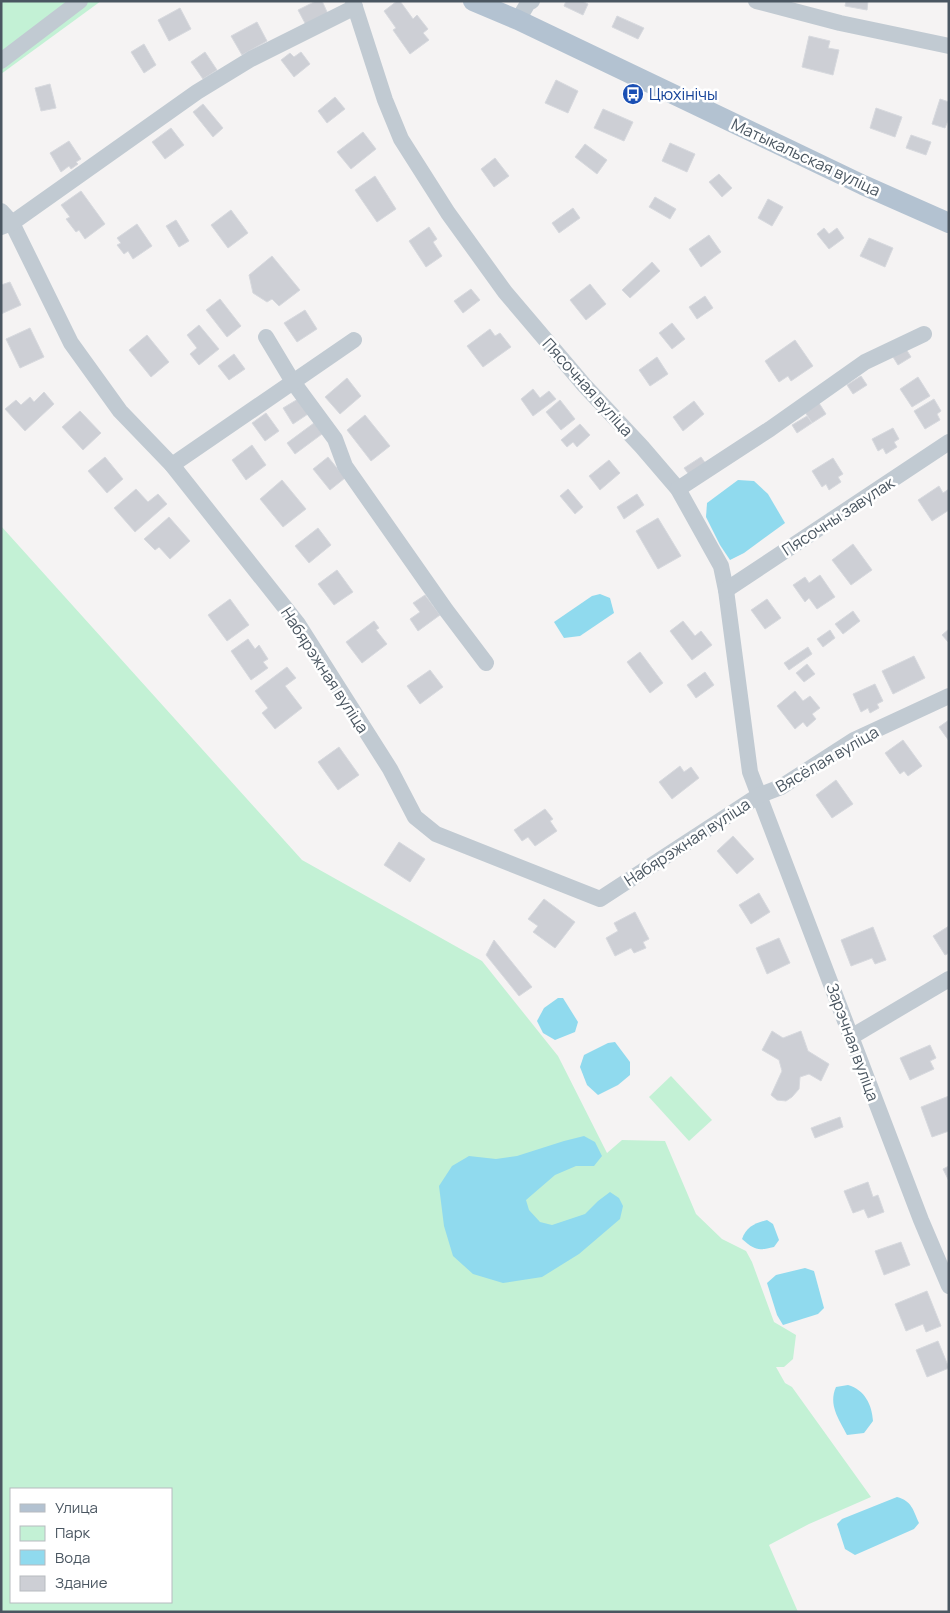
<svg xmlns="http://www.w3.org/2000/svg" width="950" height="1613" font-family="Manrope,sans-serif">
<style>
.green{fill:#c3f1d5;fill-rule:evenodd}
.water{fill:#90daee}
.building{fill:#cdcfd5;stroke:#d7d9de}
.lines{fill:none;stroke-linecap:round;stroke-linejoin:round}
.minor{stroke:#c1cad2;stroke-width:16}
.major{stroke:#b3c2d1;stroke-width:20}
.labels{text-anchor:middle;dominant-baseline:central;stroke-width:5;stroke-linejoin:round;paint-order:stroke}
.transit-label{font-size:16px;fill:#164399;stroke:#fff;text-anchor:start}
.street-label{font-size:16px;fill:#4a5661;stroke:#fff}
</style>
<rect width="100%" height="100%" fill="#f5f3f3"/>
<!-- green -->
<g class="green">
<polygon points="1,1 101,1 1,74"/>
<path d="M1,526L302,860L482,961L558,1056L607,1153L622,1140L665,1141L696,1214L722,1239L746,1251L752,1262L774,1322L796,1335L793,1359L784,1367H776L785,1383L792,1387L871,1497L809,1524L769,1545L798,1612H1ZM11,1489H171V1602H11Z"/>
<polygon points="671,1076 712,1120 689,1141 649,1097"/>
</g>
<!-- water -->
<g class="water">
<polygon points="738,480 754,481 768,494 785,523 744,553 730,560 720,545 706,517 707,503"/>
<polygon points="600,594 610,598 614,613 580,636 564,638 554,622 592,596"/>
<polygon points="558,998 563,998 578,1022 575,1032 555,1040 543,1033 537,1021 544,1008"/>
<polygon points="615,1042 630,1062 630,1075 618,1085 598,1095 587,1085 580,1067 584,1055 608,1043"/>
<polygon points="584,1136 595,1142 602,1156 594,1166 576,1166 555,1175 526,1200 529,1210 540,1222 552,1225 585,1214 598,1201 610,1192 619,1198 623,1206 620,1219 579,1254 542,1277 503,1283 473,1274 453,1256 444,1226 439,1186 452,1166 469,1156 496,1159 517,1156 564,1141"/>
<path d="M767,1220L773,1224L779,1240L774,1247C757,1251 755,1250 742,1239C746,1227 755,1223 767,1220Z"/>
<polygon points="805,1268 814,1271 824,1308 818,1314 783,1325 777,1315 767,1283 776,1275"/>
<path d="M848,1385C865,1390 872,1405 873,1421L864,1433L847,1435C839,1419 828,1405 836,1387Z"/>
<path d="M897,1497C912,1501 913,1510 919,1523L914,1529L855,1555L845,1549L837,1524L842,1519Z"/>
</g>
<!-- building -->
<g class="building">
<polygon points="316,1 322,1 328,14 306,25 298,10"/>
<polygon points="397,1 400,1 413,19 417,15 428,29 423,33 429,40 410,54 393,30 396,28 384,11"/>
<polygon points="566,1 582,1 588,4 583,15 564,6"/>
<polygon points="846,1 868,1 867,10 845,6"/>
<polygon points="180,8 191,29 169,41 158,20"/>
<polygon points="617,16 644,28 638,39 612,27"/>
<polygon points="257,22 267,41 242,55 231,36"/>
<polygon points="809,36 830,41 828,48 839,50 833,75 802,67"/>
<polygon points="144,44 156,65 144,73 131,52"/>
<polygon points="205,52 217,70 203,79 191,62"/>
<polygon points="301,52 310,64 294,77 281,60 290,53 294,57"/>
<polygon points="556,80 578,91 568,113 545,103"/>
<polygon points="50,84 56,108 41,111 35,88"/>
<polygon points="335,97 345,109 327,123 318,111"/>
<polygon points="940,99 949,102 949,118 945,128 932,124"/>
<polygon points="203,104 223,128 213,137 193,112"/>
<polygon points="876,108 902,117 895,137 870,128"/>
<polygon points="603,109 633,122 624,141 594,128"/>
<polygon points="171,128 184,145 165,159 152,142"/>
<polygon points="363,132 376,149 351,169 337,152"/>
<polygon points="911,135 931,142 926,155 906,148"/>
<polygon points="69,141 81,159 76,162 78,164 71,169 69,166 61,172 50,153"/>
<polygon points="670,143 695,154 687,172 662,161"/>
<polygon points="585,144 607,160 597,174 575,157"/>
<polygon points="495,158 509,176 494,187 481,169"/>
<polygon points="719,174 732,188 722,197 709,182"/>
<polygon points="375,176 396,209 377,222 355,190"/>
<polygon points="81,191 105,224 85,239 79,230 76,232 66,219 70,217 61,205"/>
<polygon points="655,197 676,209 670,219 649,207"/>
<polygon points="768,199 783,207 772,226 758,218"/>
<polygon points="573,208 580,218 559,233 552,223"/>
<polygon points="231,210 248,233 228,248 211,225"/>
<polygon points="176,220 189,241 179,247 166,226"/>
<polygon points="137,224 152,246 133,259 128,251 124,254 117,245 121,243 117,238"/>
<polygon points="429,227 437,239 433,242 442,256 426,267 409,241"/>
<polygon points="824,228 829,234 837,228 844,238 829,249 817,234"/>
<polygon points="709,235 721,252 701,267 689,249"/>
<polygon points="869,238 893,248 885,267 860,256"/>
<polygon points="272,256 300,290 279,306 272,299 267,302 253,293 249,275"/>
<polygon points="652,262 660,271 630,298 622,290"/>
<polygon points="10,282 21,305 1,314 1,285"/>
<polygon points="590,284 606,304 586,320 570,300"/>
<polygon points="471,289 480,300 463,313 454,301"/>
<polygon points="705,296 713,308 697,319 689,307"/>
<polygon points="220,299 241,326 227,337 206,310"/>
<polygon points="305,310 317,329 297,342 284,323"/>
<polygon points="672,323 685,339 672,349 659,333"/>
<polygon points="199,325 219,349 199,365 190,354 197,348 187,335"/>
<polygon points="30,328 44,357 20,368 6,339"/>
<polygon points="490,329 495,336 500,333 511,347 483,367 467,346"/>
<polygon points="147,335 169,362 151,377 129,350"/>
<polygon points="795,340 813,366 791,381 788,376 779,382 765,361"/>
<polygon points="906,349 911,357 898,365 893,357"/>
<polygon points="234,354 245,369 229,380 218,366"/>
<polygon points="657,357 668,374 650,386 639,370"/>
<polygon points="861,376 867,385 853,394 847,385"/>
<polygon points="918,377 930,396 912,407 900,389"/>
<polygon points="347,378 361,396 340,414 325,397"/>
<polygon points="533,389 540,398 549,391 556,399 533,416 521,399"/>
<polygon points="44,392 54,404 25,431 5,409 16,400 21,405 30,397 34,402"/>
<polygon points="298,399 308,414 293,424 283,408"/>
<polygon points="934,399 941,411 937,414 940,420 925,429 914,411"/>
<polygon points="560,400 575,419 561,430 546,412"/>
<polygon points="694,401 704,414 683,431 673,417"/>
<polygon points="819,403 826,414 812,423 805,412"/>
<polygon points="80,411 101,433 83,450 62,427"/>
<polygon points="266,413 279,431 265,441 252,423"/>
<polygon points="365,415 390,446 371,461 347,430"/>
<polygon points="807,416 812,423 797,433 792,425"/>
<polygon points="314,423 322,434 295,454 287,443"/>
<polygon points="580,424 590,435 577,447 573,442 567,447 561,440"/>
<polygon points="893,428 899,439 894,442 897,447 886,454 883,448 878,451 872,439"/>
<polygon points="252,445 266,465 246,480 232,460"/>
<polygon points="105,457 123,479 107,493 88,471"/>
<polygon points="328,457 345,478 330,490 313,469"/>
<polygon points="701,457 706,464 690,476 684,468"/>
<polygon points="833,458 843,474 838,477 841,482 829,490 826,484 822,487 812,471"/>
<polygon points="609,460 620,473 600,490 589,476"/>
<polygon points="282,480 306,509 283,527 260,499"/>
<polygon points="939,486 943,493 949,489 949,510 932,521 918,500"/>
<polygon points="136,489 148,502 158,494 167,504 135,532 114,508"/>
<polygon points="568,489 583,507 575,514 560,496"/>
<polygon points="637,494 644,505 624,519 617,507"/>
<polygon points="169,517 190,541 170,559 159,547 155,550 144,539"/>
<polygon points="658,518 681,556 658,569 636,531"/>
<polygon points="318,528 331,545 309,563 295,546"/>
<polygon points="853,544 872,570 851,585 832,560"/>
<polygon points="337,570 353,592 334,605 318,584"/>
<polygon points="820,575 835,597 817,609 809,598 805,602 793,585 805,577 809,583"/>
<polygon points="425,595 440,615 418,631 410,619 420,612 413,603"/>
<polygon points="230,599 249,625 227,641 208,615"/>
<polygon points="767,599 781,618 765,629 751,610"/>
<polygon points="853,611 860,621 843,634 835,624"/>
<polygon points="374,621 379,628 376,630 387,644 362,663 346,642"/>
<polygon points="683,621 695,636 701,631 712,645 692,660 670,631"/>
<polygon points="949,629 949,643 942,635"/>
<polygon points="830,630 835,638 823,647 817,639"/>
<polygon points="248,639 255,649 259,645 268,659 263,662 268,668 251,680 231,651"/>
<polygon points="808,647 812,654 789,670 784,663"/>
<polygon points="640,652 663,683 650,693 627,662"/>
<polygon points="914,656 925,678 893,694 882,671"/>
<polygon points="807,664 815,674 804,682 796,673"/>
<polygon points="287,667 296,678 285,686 302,708 275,729 262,713 268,708 255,691"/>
<polygon points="430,670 443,687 420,704 407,686"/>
<polygon points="705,672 714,685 696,698 687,685"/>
<polygon points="875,684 883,701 877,704 879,708 870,713 868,708 861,712 853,694"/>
<polygon points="795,691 803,701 810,696 820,708 812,714 816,719 807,727 803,722 795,729 777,706"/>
<polygon points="949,720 949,741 939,727"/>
<polygon points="903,740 922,766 908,776 904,771 900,774 885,753"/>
<polygon points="339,747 359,775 338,790 318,762"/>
<polygon points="680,766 684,772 691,767 699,778 672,799 659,782"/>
<polygon points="836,780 853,804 832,818 816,795"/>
<polygon points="545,809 553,819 550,821 557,831 535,846 528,837 522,841 514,830"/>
<polygon points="733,836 754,859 737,874 717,851"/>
<polygon points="399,842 425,859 410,882 384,865"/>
<polygon points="759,893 770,912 751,924 739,905"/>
<polygon points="544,899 575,922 555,948 533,932 538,926 528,919"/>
<polygon points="635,912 649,939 643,942 646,948 634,953 631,948 615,956 606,938 618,931 614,923"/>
<polygon points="949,926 949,953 945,955 933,936"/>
<polygon points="873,927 886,960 875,964 872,958 851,966 841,940"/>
<polygon points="779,938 790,963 767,974 756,948"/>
<polygon points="494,940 532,987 519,996 486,955"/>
<polygon points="772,1031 783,1038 801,1031 808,1051 829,1064 821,1081 809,1074 800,1077 799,1089 792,1097 786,1101 777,1100 771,1095 782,1071 779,1060 762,1050"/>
<polygon points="930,1045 936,1058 930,1061 934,1069 910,1080 900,1058"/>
<polygon points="949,1096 949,1131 932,1137 921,1107"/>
<polygon points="840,1117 843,1127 815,1138 811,1128"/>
<polygon points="949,1166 949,1181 943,1169"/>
<polygon points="868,1182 873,1197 878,1195 884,1212 868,1218 864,1209 853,1213 844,1191"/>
<polygon points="901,1242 910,1265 884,1275 875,1251"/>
<polygon points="927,1291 941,1326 926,1332 923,1324 906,1331 895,1304"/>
<polygon points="938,1341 949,1368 927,1377 916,1350"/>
</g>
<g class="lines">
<!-- minor -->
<g class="minor">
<polyline points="353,1 385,100 401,139 448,213 505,292 584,385 642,447 678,489 721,566 726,590 750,772 921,1220 949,1286"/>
<polyline points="756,1 840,23 949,46"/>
<polyline points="518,20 528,3 532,1"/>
<polyline points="1,61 80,1"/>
<polyline points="1,211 12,223 71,343 120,411 172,465 298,624 390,769 415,817 436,834 600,899 758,796 781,787 854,740 949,696"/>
<polyline points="1,227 12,223 197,92 251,59 355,7"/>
<polyline points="266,337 293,382 335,439 345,466 446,610 486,663"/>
<polyline points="172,465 354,340"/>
<polyline points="678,489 770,429 865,362 924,334"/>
<polyline points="726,590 949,442"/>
<polyline points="851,1037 949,979"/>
</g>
<!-- major -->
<polyline class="major" points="473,1 518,20 863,185 949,223"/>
</g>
<!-- icons -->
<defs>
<g id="bus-disc" transform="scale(1.125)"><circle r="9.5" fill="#1a4fb4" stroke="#fff"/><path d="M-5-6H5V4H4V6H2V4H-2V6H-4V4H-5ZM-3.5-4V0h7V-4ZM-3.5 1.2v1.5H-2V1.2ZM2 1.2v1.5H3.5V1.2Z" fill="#fff"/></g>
</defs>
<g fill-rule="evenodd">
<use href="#bus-disc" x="633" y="94"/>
</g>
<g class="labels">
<!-- transit labels -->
<g class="transit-label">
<text x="649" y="94">Цюхінічы</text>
</g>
<!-- street labels -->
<g class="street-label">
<text transform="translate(806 157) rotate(25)">Матыкальская вуліца</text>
<text transform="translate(588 387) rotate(48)">Пясочная вуліца</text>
<text transform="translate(838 516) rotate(-33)">Пясочны завулак</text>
<text transform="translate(325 670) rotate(57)">Набярэжная вуліца</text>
<text transform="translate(827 759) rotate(-30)">Вясёлая вуліца</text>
<text transform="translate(687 842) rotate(-33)">Набярэжная вуліца</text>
<text transform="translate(853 1042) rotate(70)">Зарэчная вуліца</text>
</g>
</g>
<!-- border -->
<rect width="950" height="1613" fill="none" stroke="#4a5661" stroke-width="5"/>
<!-- legend -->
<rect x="10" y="1488" width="162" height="115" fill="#ffffff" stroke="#b7bbc0"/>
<rect x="20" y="1504" width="25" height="8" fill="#b3c2d1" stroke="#b7bbc0"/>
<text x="55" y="1513" font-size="15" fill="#4a5661">Улица</text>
<rect x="20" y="1526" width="25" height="15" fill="#c3f1d5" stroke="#b7bbc0"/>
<text x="55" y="1538" font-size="15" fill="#4a5661">Парк</text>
<rect x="20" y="1550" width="25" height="15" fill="#90daee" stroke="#b7bbc0"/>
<text x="55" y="1563" font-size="15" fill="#4a5661">Вода</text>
<rect x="20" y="1576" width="25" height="15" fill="#cdcfd5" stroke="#b7bbc0"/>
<text x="55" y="1588" font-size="15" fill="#4a5661">Здание</text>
</svg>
